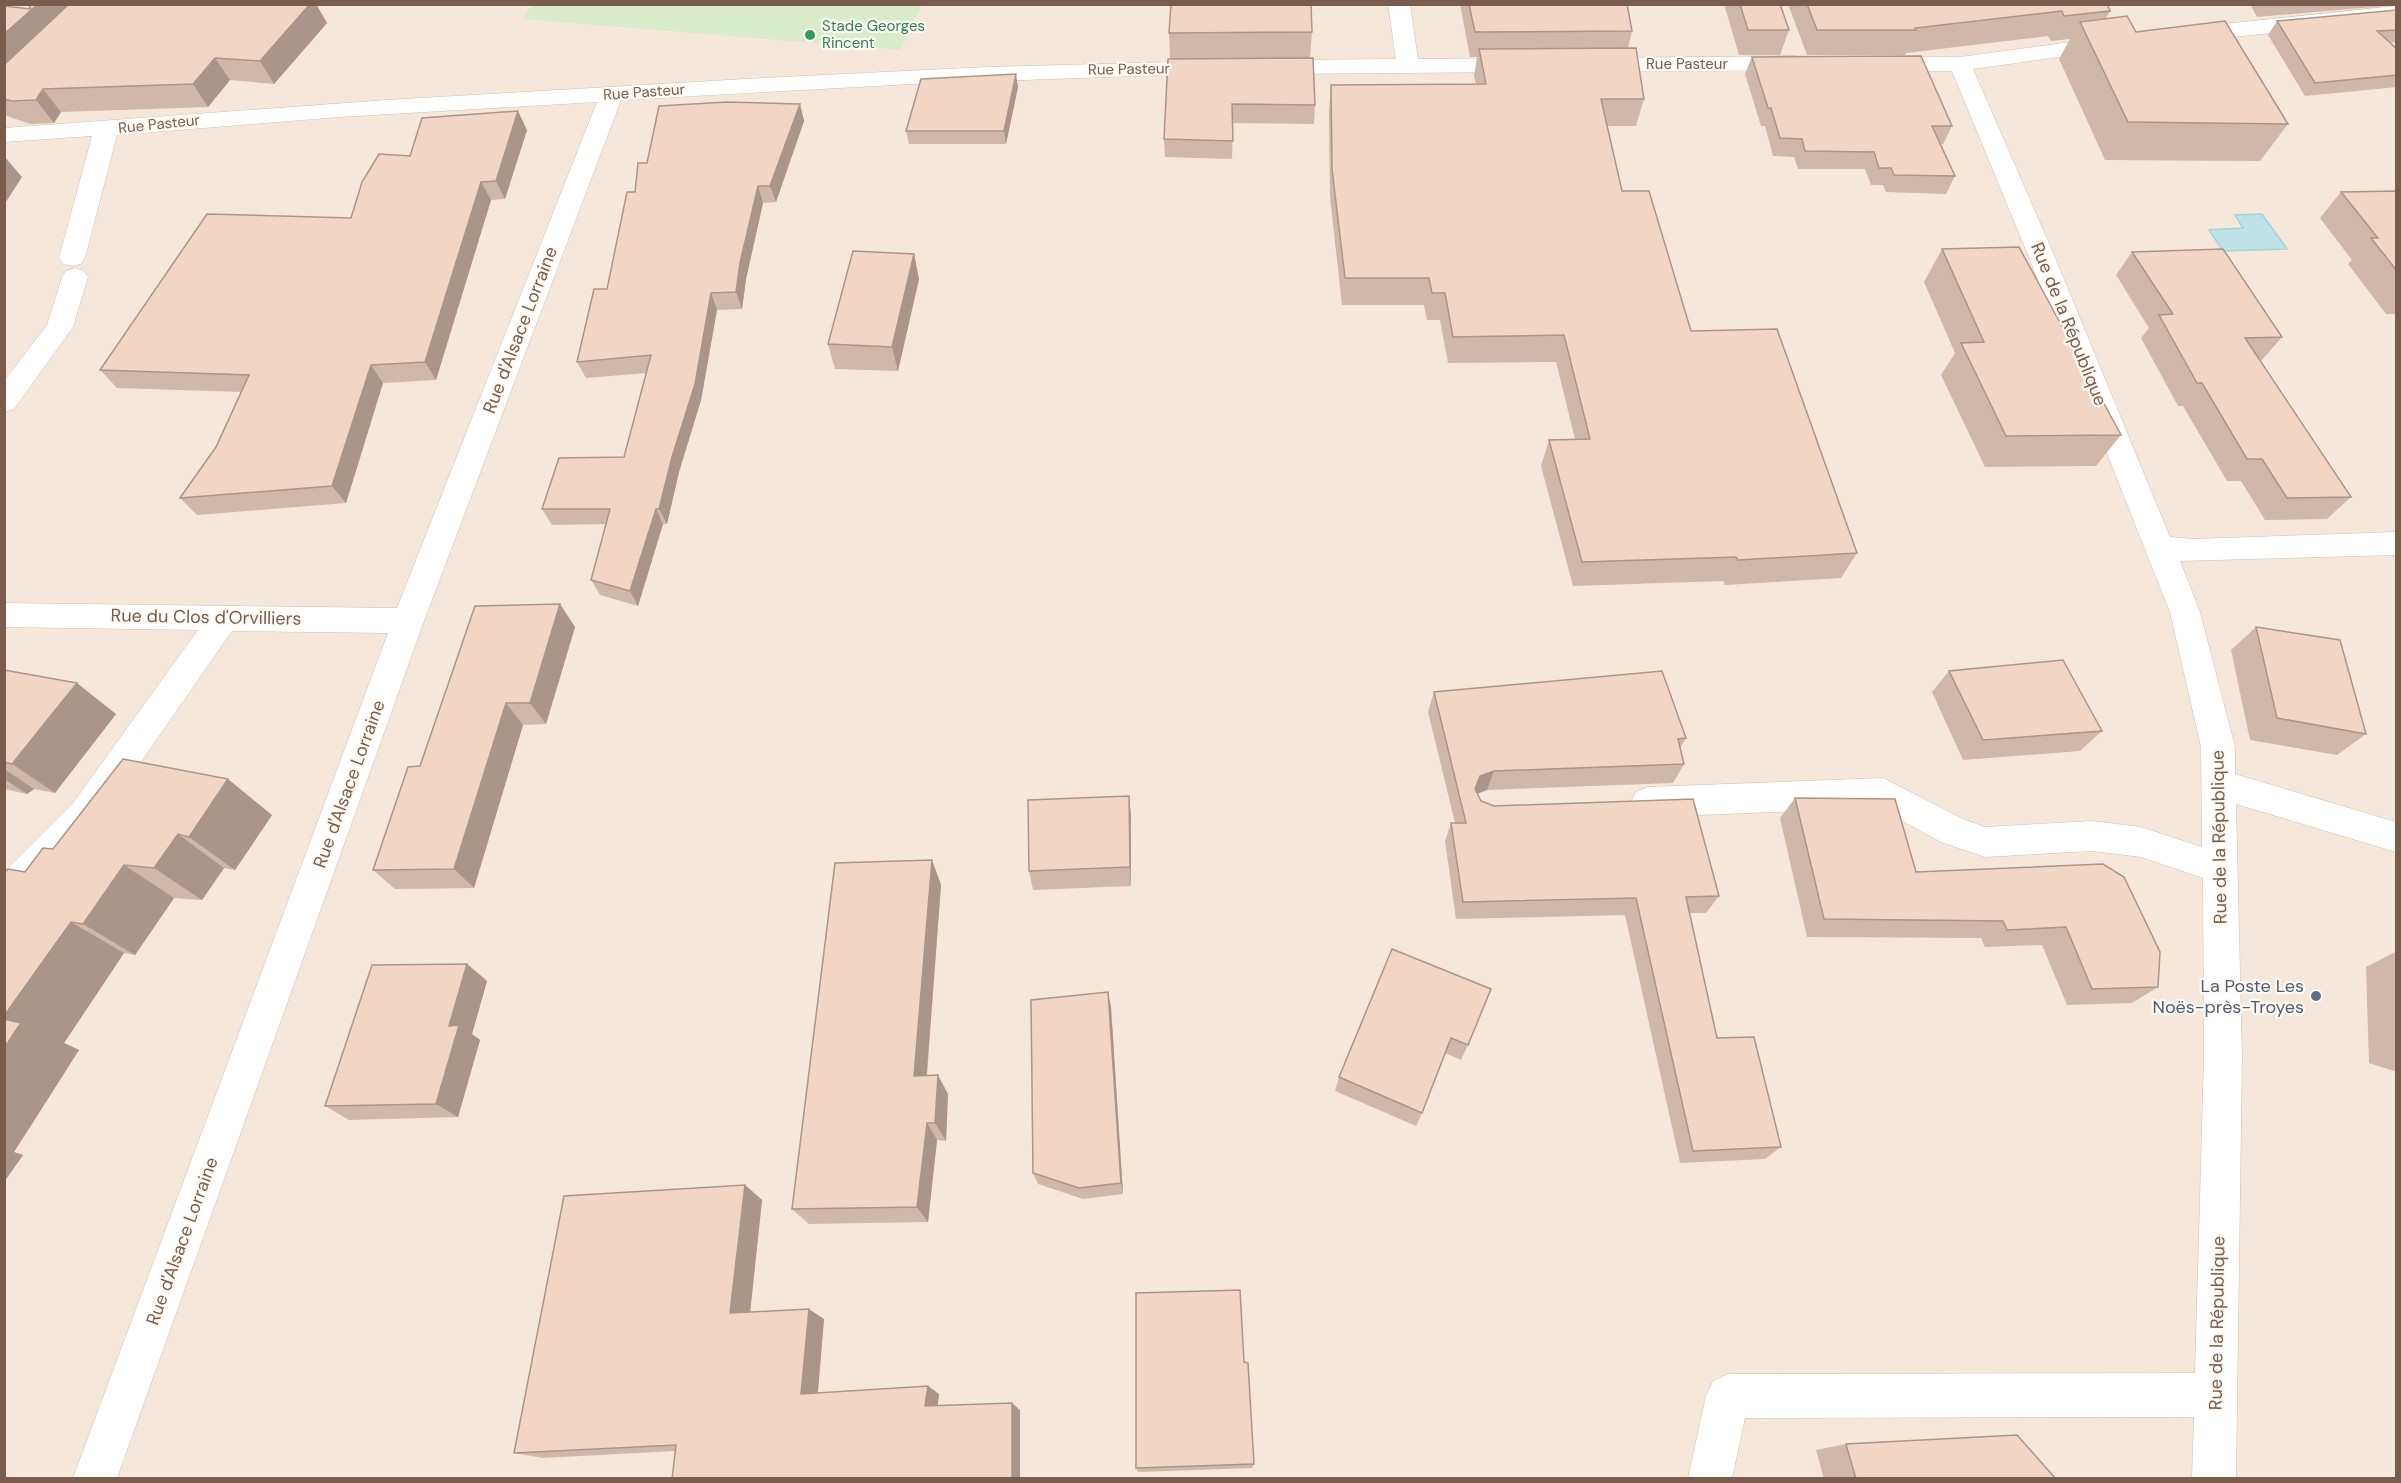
<svg xmlns="http://www.w3.org/2000/svg" width="2401" height="1483" font-family="'DM Sans',sans-serif">
<style>
.residential{fill:#f5e8da}
.green{fill:#d8ecc9}
.water{fill:#bfe3e8;stroke:#a5d3da;stroke-width:1.5}
.lines{fill:none;stroke-linecap:round;stroke-linejoin:round}
.minor-casing{stroke:#d1beb0;stroke-width:1}
.minor{fill:#fff;fill-rule:evenodd}
.wall{fill:#d1b7a8}
.shaded-wall{fill:#aa9588}
.building{fill:#f3d5c3;stroke:#aa9588;stroke-width:1.5}
.leisure-dot{fill:#2e9e5b;stroke:#fffaf3;stroke-width:2}
.service-dot{fill:#5c6f8a;stroke:#fffaf3;stroke-width:2}
.labels{text-anchor:middle;dominant-baseline:central;stroke-width:4.5;stroke-linejoin:round;paint-order:stroke}
.far-leisure-label{font-size:15px;fill:#27864d;stroke:#fffaf3;text-anchor:start}
.far-street-label{font-size:15px;fill:#7a5c4d;stroke:#fffaf3}
.street-label{font-size:18px;fill:#7a5c4d;stroke:#fffaf3}
.service-label{font-size:18px;fill:#4e5e75;stroke:#fffaf3;text-anchor:end}
</style>
<rect width="100%" height="100%" fill="#fdf6ec"/>
<!-- residential -->
<rect class="residential" x="5" y="5" width="2391" height="1473"/>
<!-- green -->
<polygon class="green" points="532,5 922,4 922,5 901,50 522,19"/>
<!-- water -->
<polygon class="water" points="2262,214 2287,249 2223,251 2209,230 2243,228 2235,215"/>
<g class="lines">
<!-- minor casing -->
<g class="minor-casing">
<g id="minor">
<polygon points="1388,4 1410,4 1418,59 1522,58 1530,60 1533,65 1530,70 1522,72 1267,74 1259,72 1256,67 1259,62 1267,60 1396,59"/>
<polygon points="2396,6 2396,20 2186,42 2178,40 2175,35 2178,30 2186,28"/>
<polygon points="2108,37 2116,39 2119,44 2116,49 1973,69 2054,255 2170,537 2194,539 2396,532 2396,555 2180,561 2200,612 2235,747 2235,774 2396,822 2396,852 2236,804 2242,1057 2236,1478 2192,1478 2194,1417 1745,1418 1732,1478 1688,1478 1706,1396 1713,1381 1728,1374 2195,1373 2204,1057 2203,878 2141,857 2092,851 1985,857 1941,842 1879,808 1648,817 1636,812 1631,802 1636,792 1648,787 1883,778 1963,819 1985,827 2092,821 2141,827 2202,847 2201,747 2170,612 2028,255 1952,71 1879,71 1871,69 1868,64 1871,59 1879,57 1960,57"/>
<polygon points="1795,56 1803,58 1806,63 1803,68 1795,70 1594,72 1586,70 1583,65 1586,60 1594,58"/>
<polygon points="1213,61 1221,63 1224,68 1221,73 912,84 621,100 424,621 117,1478 73,1478 388,633 232,631 97,825 17,907 4,912 4,872 73,803 198,630 4,627 4,603 397,608 597,102 339,117 117,135 85,258 81,264 72,266 63,264 59,258 92,136 4,142 4,128 387,100 762,78 987,67"/>
<polygon points="75,268 84,271 88,277 73,327 14,409 4,412 4,381 47,325 62,277 66,271"/>
</g>
</g>
<!-- minor -->
<use href="#minor" class="minor"/>
</g>
<!-- wall -->
<g class="wall">
<polygon points="28,4 316,4 327,23 274,84 230,80 208,107 61,112 54,123 30,124 4,115 4,6 31,9"/>
<polygon points="1460,4 1627,4 1632,31 1628,48 1644,99 1636,126 1607,126 1622,191 1691,331 1857,553 1841,578 1725,585 1723,581 1573,586 1541,466 1549,440 1575,439 1556,362 1448,363 1440,320 1427,320 1424,305 1342,305 1330,197 1329,112 1331,85 1476,84 1474,76 1477,57 1470,57"/>
<polygon points="1724,4 1780,4 1789,30 1780,55 1739,55"/>
<polygon points="1788,4 2107,4 2110,11 2106,18 2136,32 2288,124 2260,161 2105,160 2059,59 2070,39 2051,41 2048,36 1906,53 1905,55 1807,55"/>
<polygon points="2250,4 2397,4 2397,5 2257,17"/>
<polygon points="2397,10 2397,42 2390,43 2397,49 2397,87 2305,96 2268,35 2277,21"/>
<polygon points="1312,32 1310,58 1170,59 1169,33"/>
<polygon points="1752,57 1952,126 1943,144 1940,144 1955,176 1946,194 1886,192 1883,185 1871,185 1865,169 1798,169 1794,157 1773,156 1765,126 1761,126 1745,74"/>
<polygon points="1168,59 1315,105 1314,124 1233,123 1232,159 1165,157 1164,139"/>
<polygon points="1018,87 1006,144 909,144 906,131"/>
<polygon points="800,104 804,121 776,202 763,203 746,279 742,309 717,310 701,400 679,472 667,524 663,524 638,606 600,595 591,580 606,524 552,525 542,509 624,457 646,373 586,378 577,362 607,289 635,192 647,163"/>
<polygon points="527,130 505,199 491,200 436,380 383,383 346,503 197,515 180,498 216,447 241,392 117,388 100,370 351,218 410,156"/>
<polygon points="2397,191 2397,314 2386,314 2348,264 2352,260 2320,218 2341,192"/>
<polygon points="1942,249 2121,435 2096,466 1985,467 1941,375 1955,353 1924,282"/>
<polygon points="2132,252 2282,337 2262,360 2260,360 2351,497 2327,519 2265,520 2241,481 2227,481 2183,406 2178,406 2141,338 2149,328 2116,275"/>
<polygon points="914,254 919,279 898,371 835,369 828,344"/>
<polygon points="575,627 546,724 523,725 474,888 395,889 373,870 420,766"/>
<polygon points="2256,627 2366,734 2337,755 2250,740 2231,650"/>
<polygon points="4,670 116,714 55,793 34,789 27,794 4,789"/>
<polygon points="1949,671 2102,731 2080,751 1963,760 1932,692"/>
<polygon points="1434,692 1686,738 1680,748 1684,764 1673,783 1487,790 1477,794 1481,801 1719,896 1706,913 1690,913 1717,1038 1781,1147 1765,1159 1680,1163 1625,915 1456,919 1445,841 1451,823 1455,823 1428,712"/>
<polygon points="1129,796 1131,816 1131,886 1033,890 1029,871"/>
<polygon points="1795,798 1916,872 2103,864 2158,987 2132,1003 2067,1005 2042,945 1985,947 1981,938 1807,937 1780,818"/>
<polygon points="272,815 235,870 224,868 202,900 174,898 135,955 124,953 64,1043 79,1050 14,1152 23,1155 4,1182 4,873 25,872 53,849"/>
<polygon points="932,860 941,885 927,1076 948,1094 946,1141 937,1140 928,1222 809,1224 792,1209"/>
<polygon points="1392,949 1468,1045 1461,1060 1445,1053 1422,1113 1416,1126 1335,1091 1339,1077"/>
<polygon points="2397,951 2397,1072 2369,1063 2366,967"/>
<polygon points="467,964 487,981 472,1034 480,1040 458,1117 349,1120 325,1106"/>
<polygon points="1111,1007 1123,1194 1083,1199 1038,1184 1033,1173"/>
<polygon points="745,1185 762,1200 750,1312 824,1319 818,1393 928,1386 939,1394 937,1406 1020,1410 1020,1479 672,1479 675,1451 543,1458 514,1453"/>
<polygon points="1244,1362 1254,1464 1252,1468 1138,1472 1136,1468"/>
<polygon points="1846,1444 2056,1479 1824,1479 1816,1450"/>
</g>
<!-- shaded-wall -->
<g class="shaded-wall">
<polygon points="38,4 79,4 4,73 4,34"/>
<polygon points="310,4 316,4 327,23 274,84 260,61"/>
<polygon points="215,58 230,80 208,107 193,84"/>
<polygon points="1016,74 1018,87 1006,144 1004,131"/>
<polygon points="43,89 61,112 54,123 36,100"/>
<polygon points="800,104 804,121 776,202 770,186"/>
<polygon points="518,111 527,130 505,199 496,181"/>
<polygon points="4,156 22,177 4,205"/>
<polygon points="481,182 491,200 436,380 425,362"/>
<polygon points="758,186 763,203 746,279 742,309 736,292 740,263"/>
<polygon points="914,254 919,279 898,371 892,347"/>
<polygon points="711,293 717,310 701,400 679,472 667,524 659,509"/>
<polygon points="371,365 383,383 346,503 332,486"/>
<polygon points="656,509 663,524 638,606 630,591"/>
<polygon points="560,604 575,627 546,724 530,703"/>
<polygon points="77,683 116,714 55,793 12,764"/>
<polygon points="506,703 523,725 474,888 454,869"/>
<polygon points="4,769 34,789 27,794 4,779"/>
<polygon points="1494,771 1487,790 1473,795 1468,808 1480,776"/>
<polygon points="228,779 272,815 235,870 189,837"/>
<polygon points="1129,796 1131,816 1131,886 1130,867"/>
<polygon points="178,834 224,868 202,900 154,868"/>
<polygon points="932,860 941,885 925,1095 914,1076"/>
<polygon points="124,865 174,898 135,955 83,924"/>
<polygon points="71,922 124,953 64,1043 79,1050 14,1152 23,1155 4,1182 4,1016"/>
<polygon points="467,964 487,981 472,1034 480,1040 458,1117 436,1104 449,1026"/>
<polygon points="1108,992 1111,1007 1123,1194 1121,1183"/>
<polygon points="938,1075 948,1094 946,1141 935,1123"/>
<polygon points="927,1123 937,1140 928,1222 917,1207"/>
<polygon points="745,1185 762,1200 749,1323 730,1313"/>
<polygon points="809,1309 824,1319 817,1401 801,1394"/>
<polygon points="928,1386 939,1394 937,1413 925,1406"/>
<polygon points="1012,1403 1020,1410 1020,1479 1012,1479"/>
</g>
<!-- building -->
<g class="building">
<polygon points="28,4 38,4 4,34 4,6 31,9"/>
<polygon points="69,4 310,4 260,61 215,58 193,84 43,89 36,100 12,101 4,99 4,65"/>
<polygon points="1171,4 1311,4 1312,32 1169,33"/>
<polygon points="1469,4 1627,4 1632,31 1475,32"/>
<polygon points="1740,4 1780,4 1789,30 1748,30"/>
<polygon points="1807,4 2107,4 2110,11 2064,16 2062,11 1915,28 1916,30 1817,30"/>
<polygon points="2397,10 2397,30 2377,31 2397,49 2397,75 2315,83 2277,21"/>
<polygon points="2127,16 2136,32 2225,21 2288,124 2128,122 2080,22"/>
<polygon points="1636,48 1644,99 1601,99 1622,191 1649,191 1691,331 1777,329 1857,553 1738,560 1736,557 1582,562 1549,440 1590,439 1564,335 1453,337 1445,293 1432,293 1429,278 1345,278 1332,169 1331,85 1486,84 1479,49"/>
<polygon points="1921,56 1952,126 1932,126 1955,176 1894,175 1891,168 1879,168 1874,152 1805,151 1802,139 1780,138 1771,108 1768,108 1752,57"/>
<polygon points="1313,58 1315,105 1232,104 1233,141 1164,139 1168,59"/>
<polygon points="1016,74 1004,131 906,131 921,79"/>
<polygon points="727,102 800,104 770,186 758,186 740,263 736,292 711,293 695,384 672,457 659,509 656,509 630,591 591,580 610,509 542,509 559,458 624,457 651,355 577,362 594,289 607,289 627,192 635,192 638,163 647,163 659,106"/>
<polygon points="518,111 496,181 481,182 425,362 371,365 332,486 180,498 216,447 249,375 100,370 207,214 351,218 362,182 379,154 410,156 422,118"/>
<polygon points="2397,191 2397,271 2371,238 2378,238 2341,192"/>
<polygon points="2019,247 2121,435 2006,436 1961,343 1984,342 1942,249"/>
<polygon points="2223,249 2282,337 2245,338 2351,497 2287,498 2262,459 2247,459 2202,383 2197,383 2159,315 2173,314 2132,252"/>
<polygon points="853,251 914,254 892,347 828,344"/>
<polygon points="560,604 530,703 506,703 454,869 373,870 408,767 420,766 475,606"/>
<polygon points="2256,627 2340,640 2366,734 2277,718"/>
<polygon points="2063,660 2102,731 1983,740 1949,671"/>
<polygon points="4,670 77,683 12,764 4,762"/>
<polygon points="1662,671 1686,738 1678,739 1684,764 1494,771 1480,776 1475,789 1481,801 1494,806 1693,799 1719,896 1686,897 1717,1038 1754,1037 1781,1147 1693,1151 1636,898 1463,902 1451,823 1466,823 1434,692"/>
<polygon points="123,759 228,779 189,837 178,834 154,868 124,865 83,924 71,922 4,1016 4,873 8,869 25,872 43,848 53,849"/>
<polygon points="1129,796 1130,867 1029,871 1028,800"/>
<polygon points="1795,798 1895,799 1916,872 2103,864 2124,877 2160,952 2158,987 2092,989 2066,927 2007,930 2003,921 1824,919"/>
<polygon points="932,860 914,1076 938,1075 935,1123 927,1123 917,1207 792,1209 835,863"/>
<polygon points="1392,949 1491,989 1468,1045 1451,1038 1422,1113 1339,1077"/>
<polygon points="467,964 449,1026 459,1025 436,1104 325,1106 372,965"/>
<polygon points="1108,992 1121,1183 1079,1188 1033,1173 1031,1000"/>
<polygon points="4,1019 21,1023 4,1048"/>
<polygon points="745,1185 730,1313 809,1309 801,1394 928,1386 925,1406 1012,1403 1012,1479 672,1479 676,1445 514,1453 564,1196"/>
<polygon points="1240,1290 1244,1362 1248,1363 1254,1464 1136,1468 1136,1293"/>
<polygon points="2017,1435 2056,1479 1856,1479 1846,1444"/>
</g>
<!-- markers -->
<circle class="leisure-dot" cx="810" cy="35" r="6"/>
<circle class="service-dot" cx="2316" cy="996" r="6"/>
<g class="labels">
<!-- far-leisure labels -->
<g class="far-leisure-label">
<text x="822" y="26">Stade Georges<tspan x="822" dy="17">Rincent</tspan></text>
</g>
<!-- far-street labels -->
<g class="far-street-label">
<text x="1687" y="64">Rue Pasteur</text>
<text transform="translate(1129 69) rotate(-1)">Rue Pasteur</text>
<text transform="translate(644 92) rotate(-4)">Rue Pasteur</text>
<text transform="translate(159 124) rotate(-6)">Rue Pasteur</text>
</g>
<!-- street labels -->
<g class="street-label">
<text transform="translate(2069 324) rotate(68)">Rue de la République</text>
<text transform="translate(520 330) rotate(-69)">Rue d'Alsace Lorraine</text>
<text transform="translate(206 617) rotate(1)">Rue du Clos d'Orvilliers</text>
<text transform="translate(349 784) rotate(-70)">Rue d'Alsace Lorraine</text>
<text transform="translate(2219 837) rotate(-91)">Rue de la République</text>
<text transform="translate(182 1241) rotate(-70)">Rue d'Alsace Lorraine</text>
<text transform="translate(2217 1323) rotate(-89)">Rue de la République</text>
</g>
<!-- service labels -->
<g class="service-label">
<text x="2304" y="986">La Poste Les<tspan x="2304" dy="21">Noës-près-Troyes</tspan></text>
</g>
</g>
<!-- border -->
<rect width="2401" height="1483" fill="none" stroke="#7a5c4d" stroke-width="12"/>
</svg>
